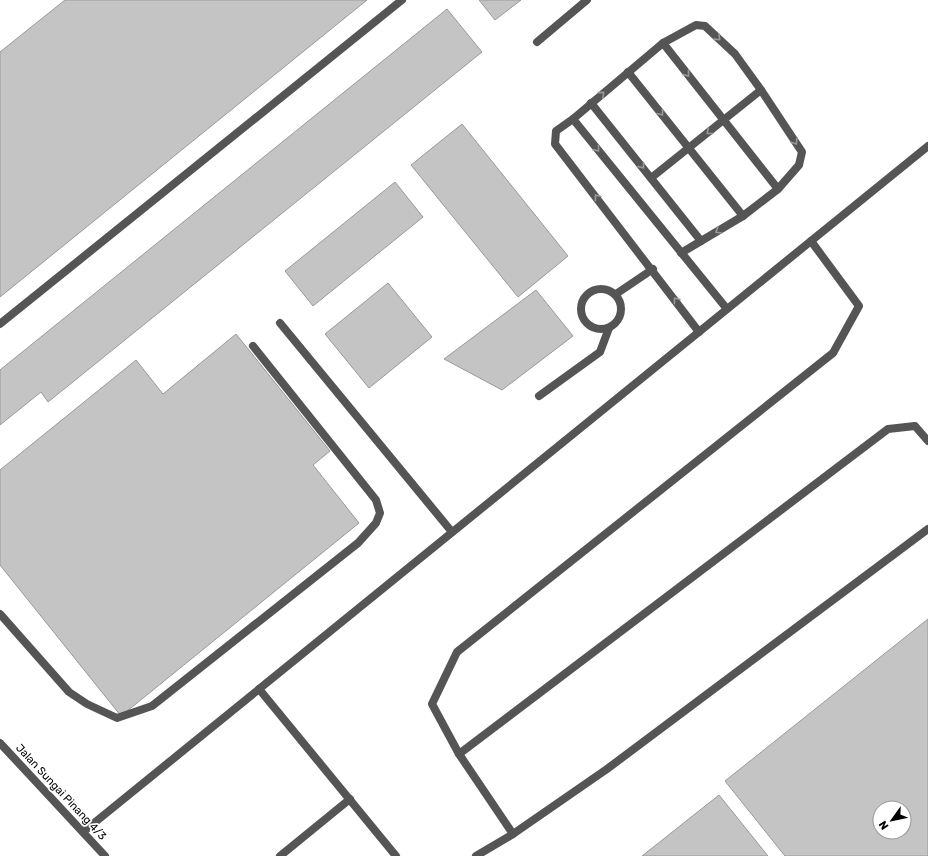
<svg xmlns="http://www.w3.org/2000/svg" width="928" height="856" font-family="Rubik,sans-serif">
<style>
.building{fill:#c4c4c4;stroke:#999;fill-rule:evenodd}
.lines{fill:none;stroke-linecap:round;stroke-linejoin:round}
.lane{stroke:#555;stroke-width:8}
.street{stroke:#555;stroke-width:8}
.oneway{stroke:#999}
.labels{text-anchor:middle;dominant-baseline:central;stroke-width:3.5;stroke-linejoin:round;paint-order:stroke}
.street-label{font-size:11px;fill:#000;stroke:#fff}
</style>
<rect width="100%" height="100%" fill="#fff"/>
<!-- building -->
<g class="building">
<polygon points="65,0 367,0 0,297 0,52"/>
<polygon points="479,0 521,0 495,20"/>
<polygon points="447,9 482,52 48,402 41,392 0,425 0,370"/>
<polygon points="462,124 568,256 518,297 411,165"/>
<polygon points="395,182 423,217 313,306 285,271"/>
<polygon points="388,283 432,337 369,388 325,334"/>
<polygon points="536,290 573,336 502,390 444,359"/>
<polygon points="236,334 330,451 313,465 359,523 121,716 0,565 0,470 136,360 163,394"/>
<path d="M928,619V856H785L725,781ZM880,808H904V832H880Z"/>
<polygon points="719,795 768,856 642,856"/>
</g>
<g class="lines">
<!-- lane -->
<g class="lane">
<polyline points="537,42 587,0"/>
<polyline points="663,43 778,189"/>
<polyline points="628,72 743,216"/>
<polyline points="591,103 701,241"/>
<polyline points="573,119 727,309"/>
<polyline points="651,178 761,90"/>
<polyline points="681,253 743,216 778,189 799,165 802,152 761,90 735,54 705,26 696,25 663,43 573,119 556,131 555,144 699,332"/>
<circle cx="601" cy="309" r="20"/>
<polyline points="616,294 653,269"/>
<polyline points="280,323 452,532"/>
<polyline points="0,324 402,0"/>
<polyline points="539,396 600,352 609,328"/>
<polyline points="0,614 69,692 87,704 117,718 152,706 358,543 376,523 380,513 376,500 253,346"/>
<polyline points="259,689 396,856"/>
<polyline points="459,754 888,429 915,426 928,441"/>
<polyline points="513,834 459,754 432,704 457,652 833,353 859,306 811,241"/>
<polyline points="280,856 350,799"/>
<polyline points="476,856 513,834 607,769 928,529"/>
</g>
<!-- street -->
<g class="street">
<polyline points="0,743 105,856"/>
<polyline points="83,832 928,146"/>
</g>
</g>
<!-- one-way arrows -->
<defs><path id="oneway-chevron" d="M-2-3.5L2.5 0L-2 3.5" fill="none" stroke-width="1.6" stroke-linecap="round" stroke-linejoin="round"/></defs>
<g class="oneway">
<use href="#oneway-chevron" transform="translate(718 38) rotate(44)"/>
<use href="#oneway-chevron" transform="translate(687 74) rotate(52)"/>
<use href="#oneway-chevron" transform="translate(602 94) rotate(-40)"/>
<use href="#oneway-chevron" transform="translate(661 113) rotate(52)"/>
<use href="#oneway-chevron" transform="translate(709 132) rotate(141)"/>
<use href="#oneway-chevron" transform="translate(795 142) rotate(57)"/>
<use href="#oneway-chevron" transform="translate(597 149) rotate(51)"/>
<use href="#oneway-chevron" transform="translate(642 166) rotate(52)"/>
<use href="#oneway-chevron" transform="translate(597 197) rotate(-128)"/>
<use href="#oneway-chevron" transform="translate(718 231) rotate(149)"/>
<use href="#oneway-chevron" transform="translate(676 300) rotate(-127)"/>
</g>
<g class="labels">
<!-- street labels -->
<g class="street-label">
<text transform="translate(61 792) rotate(47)">Jalan Sungai Pinang 4/3</text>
</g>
</g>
<!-- north arrow -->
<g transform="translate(892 820) rotate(237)"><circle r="19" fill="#ffffff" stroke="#999999"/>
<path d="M0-3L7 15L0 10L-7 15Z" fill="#000000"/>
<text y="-6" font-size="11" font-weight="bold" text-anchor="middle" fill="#000000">N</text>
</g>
</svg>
